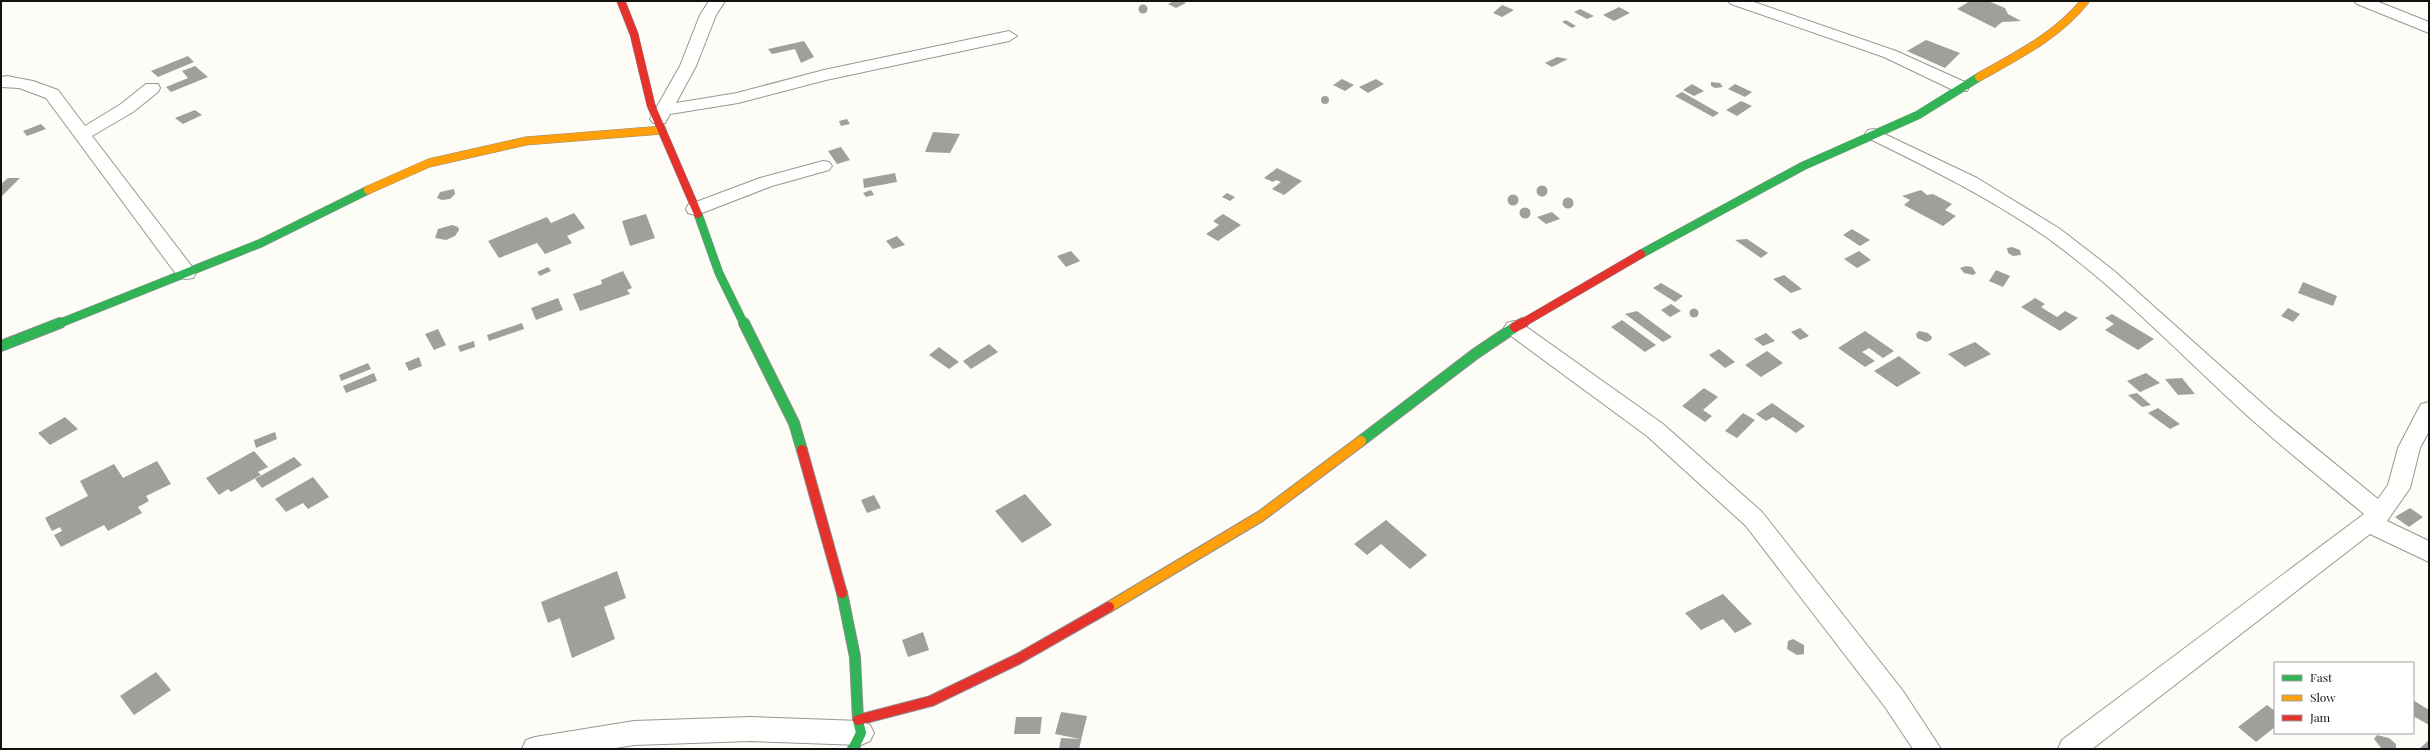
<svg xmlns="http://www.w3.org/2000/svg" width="2430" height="750" font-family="'Playfair Display',serif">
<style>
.building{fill:#a19f9c}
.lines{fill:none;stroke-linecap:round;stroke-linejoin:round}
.street-casing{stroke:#979795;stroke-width:2}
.fast-far1-casing{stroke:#8e8d8b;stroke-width:9}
.fast-casing{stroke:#8e8d8b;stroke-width:12}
.slow-far1-casing{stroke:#8e8d8b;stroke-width:9}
.slow-casing{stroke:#8e8d8b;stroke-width:12}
.jam-far1-casing{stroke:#8e8d8b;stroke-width:9}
.jam-casing{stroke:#8e8d8b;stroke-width:12}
.street{fill:#fffffe;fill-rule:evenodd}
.fast-far1{stroke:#30b455;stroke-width:8}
.fast{stroke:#30b455;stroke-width:10}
.slow-far1{stroke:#ff9f0a;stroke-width:8}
.slow{stroke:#ff9f0a;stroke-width:10}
.jam-far1{stroke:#e5322d;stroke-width:8}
.jam{stroke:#e5322d;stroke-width:10}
</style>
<rect width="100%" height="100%" fill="#fdfcf7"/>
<!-- building -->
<g class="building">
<polygon points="1174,1 1182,1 1186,3 1176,8 1168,4"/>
<polygon points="1970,1 1988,1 2005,8 2008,14 2021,21 2002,22 1995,28 1957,9"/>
<circle cx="1143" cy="9" r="4.5"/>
<polygon points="1502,5 1514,10 1502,17 1493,13"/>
<polygon points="1619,7 1630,13 1614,21 1603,15"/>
<polygon points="1580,9 1594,16 1587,19 1574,12"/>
<polygon points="1566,20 1576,26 1572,28 1562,22"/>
<polygon points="1926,40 1960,53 1945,68 1907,51"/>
<polygon points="804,41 814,57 801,63 795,49 772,54 768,49"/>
<polygon points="188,56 194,62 158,77 151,71"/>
<polygon points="1557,57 1568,59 1552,67 1545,63"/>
<polygon points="195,66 208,77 171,92 166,87 188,78 182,71"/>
<polygon points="1342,79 1354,85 1345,91 1333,85"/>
<polygon points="1376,79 1384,84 1368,93 1359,87"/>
<polygon points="1711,82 1720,83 1723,87 1715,88 1711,86"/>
<polygon points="1692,84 1704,91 1694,96 1683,90"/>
<polygon points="1735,84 1752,92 1745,97 1728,89"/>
<polygon points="1682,92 1719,113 1713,117 1675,96"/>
<circle cx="1325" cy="100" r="4"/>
<polygon points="1741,101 1752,106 1737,116 1726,110"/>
<polygon points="195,110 202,115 183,124 175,118"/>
<polygon points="847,119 850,124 841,126 839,121"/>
<polygon points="41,124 46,129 27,136 23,131"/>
<polygon points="933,132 960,134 950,153 925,152"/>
<polygon points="841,147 850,160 837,164 828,151"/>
<polygon points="1277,168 1302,181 1284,195 1272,189 1281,182 1276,180 1273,182 1264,178"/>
<polygon points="895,173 897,182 864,188 863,179"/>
<polygon points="8,178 20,178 1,197 1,184"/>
<circle cx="1542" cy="191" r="5.5"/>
<polygon points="454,189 455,194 450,199 442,200 437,198 440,192"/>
<polygon points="871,190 874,195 866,197 863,193"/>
<polygon points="1921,190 1927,195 1933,194 1952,204 1945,210 1956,216 1943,226 1904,205 1910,200 1902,196"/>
<polygon points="1227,193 1235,197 1230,201 1222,197"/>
<circle cx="1513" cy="200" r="5.5"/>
<circle cx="1568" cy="203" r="5.5"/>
<circle cx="1525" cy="213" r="5.5"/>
<polygon points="1552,212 1560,219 1546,224 1537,217"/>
<polygon points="574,213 585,228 567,236 572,243 545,254 537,243 499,258 488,241 547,217 551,223"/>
<polygon points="646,214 655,238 630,246 622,221"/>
<polygon points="1223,214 1241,225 1218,241 1206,234 1219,225 1213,221"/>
<polygon points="452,225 458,227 459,230 455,236 446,240 435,238 438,229"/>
<polygon points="1852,229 1870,240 1860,246 1843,235"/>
<polygon points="897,236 905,245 893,249 886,241"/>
<polygon points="1747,239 1768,253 1761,258 1735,240"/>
<polygon points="2012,247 2020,250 2021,255 2013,256 2008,253 2007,248"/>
<polygon points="1071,251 1080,261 1066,267 1057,256"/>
<polygon points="1859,251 1871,260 1857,268 1844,259"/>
<polygon points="1966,266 1972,267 1976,273 1973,275 1964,273 1960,268"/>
<polygon points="548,267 551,271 540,276 537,272"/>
<polygon points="1996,270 2010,276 2003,287 1989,281"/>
<polygon points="623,271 632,288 627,290 630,294 580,311 573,294 602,284 601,280"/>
<polygon points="1784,275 1802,289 1791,293 1773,279"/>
<polygon points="2303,282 2337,296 2333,306 2298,293"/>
<polygon points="1661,283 1683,296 1675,302 1653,288"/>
<polygon points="558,298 563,310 536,320 531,308"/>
<polygon points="2035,298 2045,304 2041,307 2057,317 2065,311 2078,318 2060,331 2021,307"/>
<polygon points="1671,304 1681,311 1670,317 1661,310"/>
<polygon points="2288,308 2300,314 2293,322 2281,316"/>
<circle cx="1694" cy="313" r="4.5"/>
<polygon points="1637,311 1672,337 1663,342 1625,314"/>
<polygon points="2112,314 2154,339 2138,350 2105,330 2114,324 2105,318"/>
<polygon points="1622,320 1656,345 1645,352 1611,327"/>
<polygon points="522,323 524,329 489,341 487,335"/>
<polygon points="1800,328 1809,336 1800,340 1791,332"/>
<polygon points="438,329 446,345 434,350 425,334"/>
<polygon points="1865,331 1894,351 1883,358 1869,348 1862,352 1875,361 1865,367 1838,348"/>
<polygon points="1919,331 1928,333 1932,337 1931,340 1926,342 1917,338 1916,334"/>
<polygon points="1766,333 1775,341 1763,346 1754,339"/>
<polygon points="474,341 475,347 460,352 458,346"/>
<polygon points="1975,342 1991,354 1965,367 1948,354"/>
<polygon points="989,344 998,352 971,369 963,361"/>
<polygon points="939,347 959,362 949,369 929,355"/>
<polygon points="1719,349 1735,362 1725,368 1709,355"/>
<polygon points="1767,351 1783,363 1761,377 1745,365"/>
<polygon points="1899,356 1921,373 1897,387 1874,371"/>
<polygon points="419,357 422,366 409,371 405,363"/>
<polygon points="368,363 371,369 341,381 339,375"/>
<polygon points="374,373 377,381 346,393 343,386"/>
<polygon points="2146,373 2160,383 2140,392 2127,381"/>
<polygon points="2182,378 2195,394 2178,395 2165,379"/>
<polygon points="1704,388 1718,397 1703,410 1712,416 1705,422 1682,406"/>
<polygon points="2137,393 2151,405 2142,407 2128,395"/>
<polygon points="1772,403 1805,426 1796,433 1773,417 1766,421 1756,414"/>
<polygon points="2158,408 2180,424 2170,429 2148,413"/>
<polygon points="1743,413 1755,420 1737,438 1725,431"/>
<polygon points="65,417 78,429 50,445 38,433"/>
<polygon points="275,432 277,439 256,448 254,440"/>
<polygon points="254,451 268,467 258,472 261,475 231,492 228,489 219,495 206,478"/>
<polygon points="294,457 302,465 262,488 255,479"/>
<polygon points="157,461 171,484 146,496 149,501 138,507 142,513 108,531 104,525 61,547 54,535 62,531 60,527 52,531 45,518 88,496 80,481 114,464 123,478"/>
<polygon points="313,477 329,497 308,509 303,503 286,512 275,499"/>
<polygon points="1025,494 1052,525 1022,543 995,511"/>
<polygon points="874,495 881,508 867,513 861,500"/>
<polygon points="2410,508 2423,517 2409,527 2395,517"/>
<polygon points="1386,520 1427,555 1410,569 1381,544 1367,555 1354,544"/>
<polygon points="617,571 626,598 604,607 615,639 572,658 560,618 548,623 541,602"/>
<polygon points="1723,594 1752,624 1735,633 1723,619 1701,630 1685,613"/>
<polygon points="923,632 929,650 908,657 902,640"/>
<polygon points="1793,639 1804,645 1804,654 1797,655 1787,649 1788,641"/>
<polygon points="156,672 171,690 134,715 120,696"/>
<polygon points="2413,700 2429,710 2429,725 2415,717 2413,720"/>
<polygon points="2267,705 2275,711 2275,727 2256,742 2238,727"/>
<polygon points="1061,712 1087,716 1079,749 1059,749 1061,738 1080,739 1055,734"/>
<polygon points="1016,717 1042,717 1040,734 1014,734"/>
<polygon points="2377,735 2389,738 2396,744 2396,749 2382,749 2374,739"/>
<polygon points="2429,740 2429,749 2419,749"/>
</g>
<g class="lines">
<!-- street casing -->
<g class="street-casing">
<g id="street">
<polygon points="709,1 725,1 716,15 696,66 676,103 737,93 824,70 1009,31 1017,36 1009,41 826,80 738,103 670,114 665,123 653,123 650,119 680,66 700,15"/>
<polygon points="1728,1 1751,1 1896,51 1967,83 1969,87 1967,91 1955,91 1884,57 1731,4"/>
<polygon points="2354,1 2376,1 2429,22 2429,33 2357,4"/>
<polygon points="7,76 33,81 58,90 85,126 121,104 146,84 158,84 160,88 158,92 133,112 92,136 193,268 196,273 193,278 186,279 179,278 46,98 19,88 1,87 1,77"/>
<path d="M1874,129L1977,178L2060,229L2113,270L2273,413L2378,499L2388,485L2398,448L2421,404L2429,402V431L2420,448L2410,488L2387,521L2429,541V562L2370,534L2092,749H2058L2062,740L2364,514C2322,479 2279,445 2239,408C2176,350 2116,287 2046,237C1990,198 1929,168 1868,138L1865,134L1868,130Z"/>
<polygon points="823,161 829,162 832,166 829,170 772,186 702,213 695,215 688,213 686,209 688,205 760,178"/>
<polygon points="1514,321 1521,323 1663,424 1762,512 1903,691 1941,749 1913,749 1885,707 1746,526 1647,436 1507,333 1504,328 1507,323"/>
<polygon points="751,717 861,721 870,725 874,733 870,741 861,745 751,741 634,745 609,749 522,749 526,740 535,737 634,721"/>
</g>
</g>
<!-- fast-far1 casing -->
<g class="fast-far1-casing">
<g id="fast-far1">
<polyline points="698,214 719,273 744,324"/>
<polyline points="1641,254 1803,166 1918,115 1979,77"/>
<polyline points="58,324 261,243 368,190"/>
</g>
</g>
<!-- fast casing -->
<g class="fast-casing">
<g id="fast">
<polyline points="744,323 794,423 802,450"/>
<polyline points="1,346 60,323"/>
<polyline points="1361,441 1475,354 1515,327"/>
<polyline points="842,593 855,657 858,720 861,733 853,749"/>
</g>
</g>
<!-- slow-far1 casing -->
<g class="slow-far1-casing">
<g id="slow-far1">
<path d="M1979,77C2018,55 2057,36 2085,1"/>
<polyline points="368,190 429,163 526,141 662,130"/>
</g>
</g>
<!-- slow casing -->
<g class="slow-casing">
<polyline id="slow" points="1109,607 1261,516 1361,441"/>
</g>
<!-- jam-far1 casing -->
<g class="jam-far1-casing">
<g id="jam-far1">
<polyline points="621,1 634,34 651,105 698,214"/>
<polyline points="1521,324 1641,254"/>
</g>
</g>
<!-- jam casing -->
<g class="jam-casing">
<g id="jam">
<polyline points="1515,327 1523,323"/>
<polyline points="802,450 842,593"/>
<polyline points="858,720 931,701 1018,659 1109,607"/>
</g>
</g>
<!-- street -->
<use href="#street" class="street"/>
<!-- fast-far1 -->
<use href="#fast-far1" class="fast-far1"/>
<!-- fast -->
<use href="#fast" class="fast"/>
<!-- slow-far1 -->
<use href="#slow-far1" class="slow-far1"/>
<!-- slow -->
<use href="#slow" class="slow"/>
<!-- jam-far1 -->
<use href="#jam-far1" class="jam-far1"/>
<!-- jam -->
<use href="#jam" class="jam"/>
</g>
<!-- border -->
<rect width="2430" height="750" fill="none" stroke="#111111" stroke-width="4"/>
<!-- legend -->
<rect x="2274" y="662" width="140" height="72" fill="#ffffff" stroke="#a0a0a0"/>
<rect x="2282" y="675" width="20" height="6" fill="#30b455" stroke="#a0a0a0"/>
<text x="2310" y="682" font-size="12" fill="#111111">Fast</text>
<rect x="2282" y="695" width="20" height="6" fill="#ff9f0a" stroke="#a0a0a0"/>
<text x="2310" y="702" font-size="12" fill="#111111">Slow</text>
<rect x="2282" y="715" width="20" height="6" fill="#e5322d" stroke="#a0a0a0"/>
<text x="2310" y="722" font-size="12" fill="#111111">Jam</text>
</svg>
